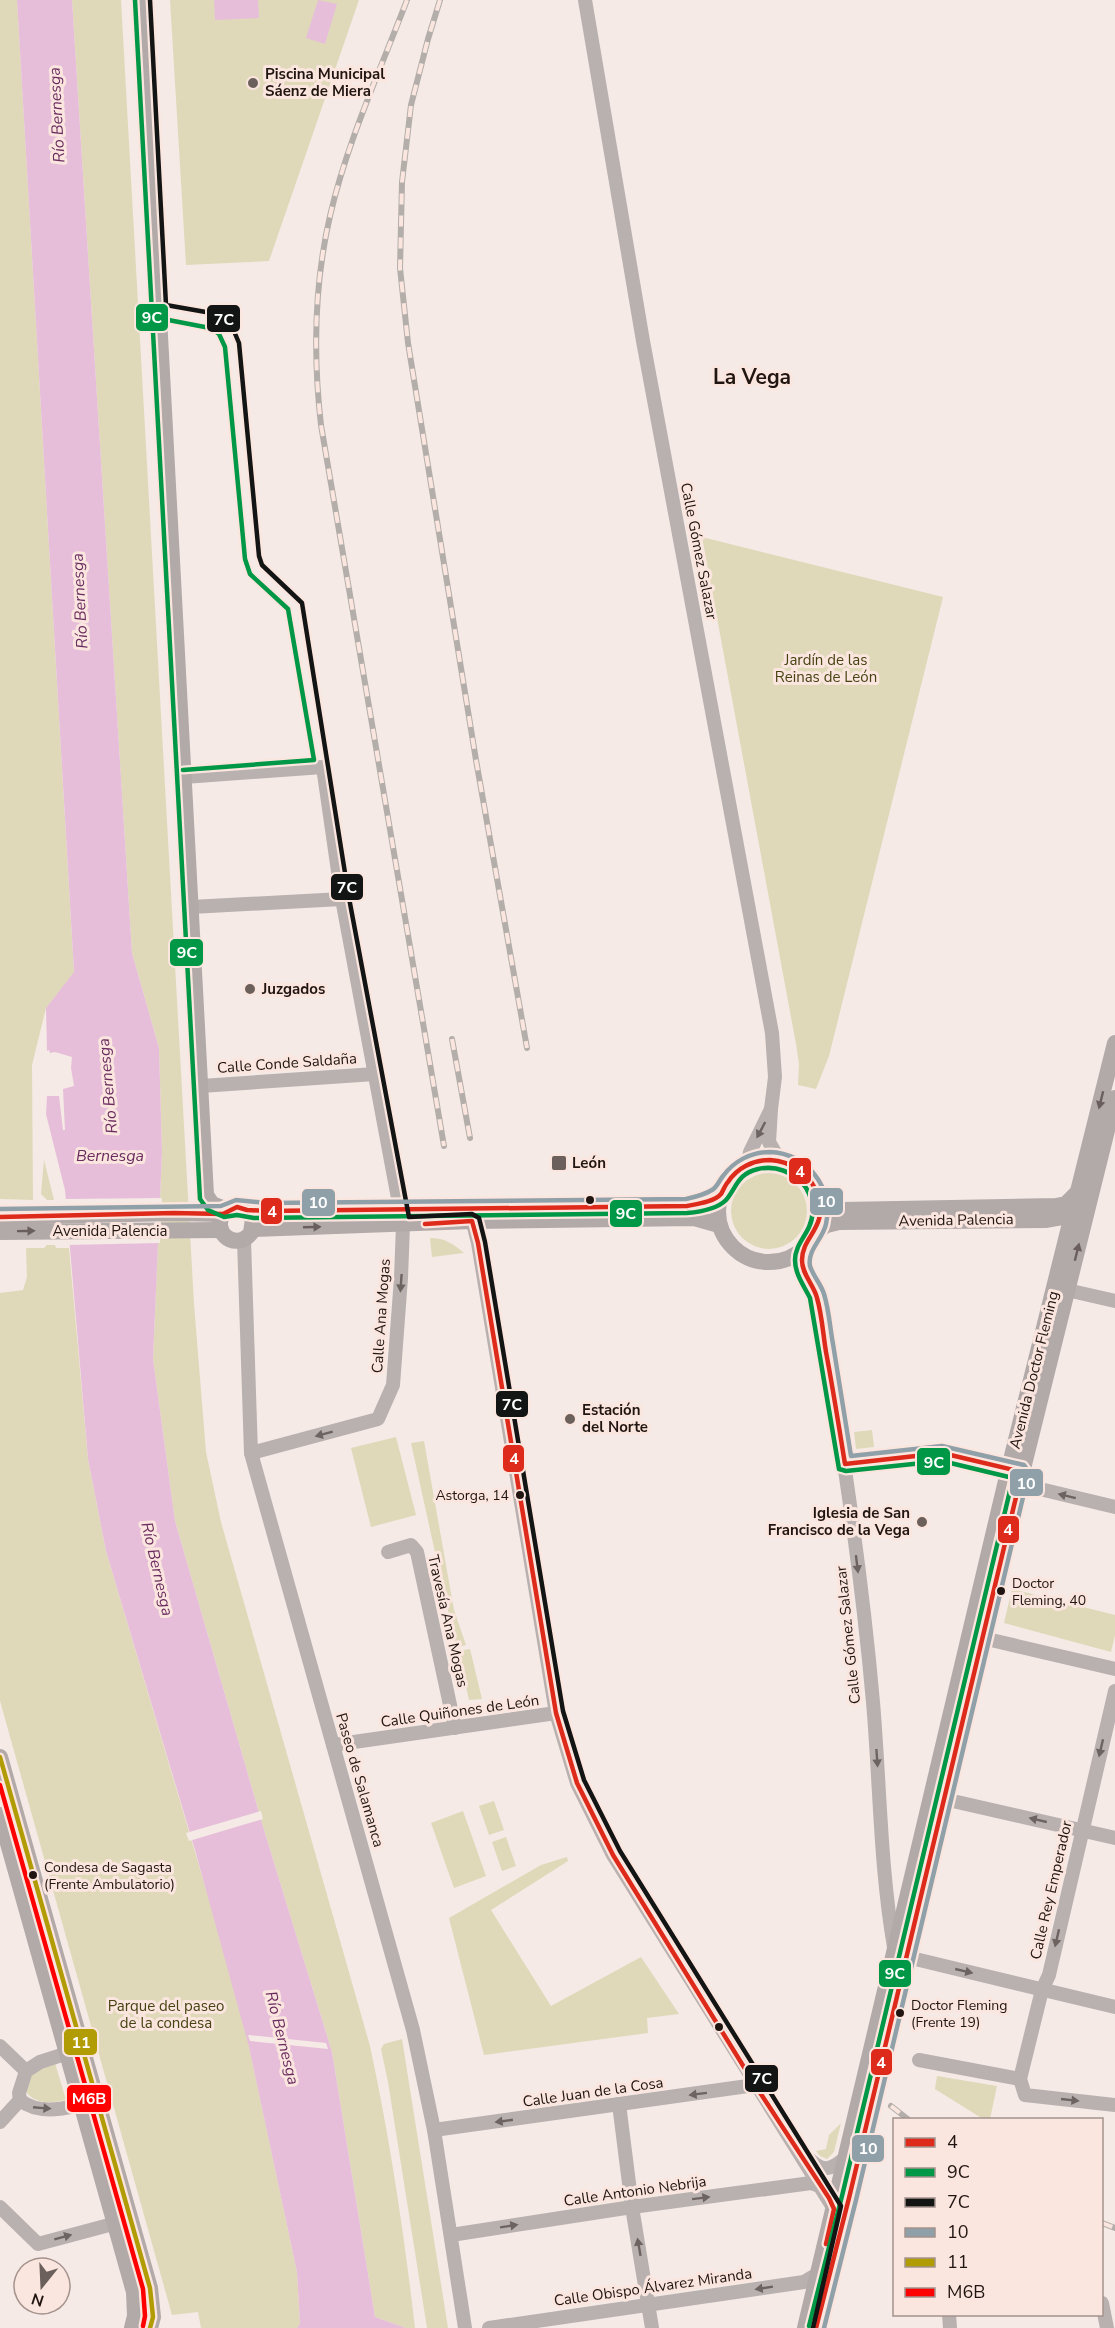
<svg xmlns="http://www.w3.org/2000/svg" width="1115" height="2328" font-family="'Nunito Sans',sans-serif">
<style>
.green{fill:#dfd9ba}
.water{fill:#e6bed9}
.pier{fill:#f5eae5}
.lines{fill:none;stroke-linecap:round;stroke-linejoin:round}
.minor{stroke:#b9b1b0;stroke-width:14}
.major{stroke:#b2a9a9;stroke-width:16}
.rail-casing{stroke:#b4aeaa;stroke-width:6}
.rail{stroke:#fbe6df;stroke-width:4;stroke-dasharray:11;stroke-linecap:butt}
.bus-1-casing{stroke:#fbe6df;stroke-width:9}
.bus-2-casing{stroke:#fbe6df;stroke-width:9}
.bus-3-casing{stroke:#fbe6df;stroke-width:9}
.bus-4-casing{stroke:#fbe6df;stroke-width:9}
.bus-5-casing{stroke:#fbe6df;stroke-width:9}
.bus-6-casing{stroke:#fbe6df;stroke-width:9}
.bus-1{stroke:#dd2a1a;stroke-width:4.5}
.bus-2{stroke:#009846;stroke-width:4.5}
.bus-3{stroke:#131414;stroke-width:4.5}
.bus-4{stroke:#90a0a9;stroke-width:4.5}
.bus-5{stroke:#b19c06;stroke-width:4.5}
.bus-6{stroke:#f00;stroke-width:4.5}
.oneway{fill:#6a5f5d}
.oneway2{fill:#6d6360}
.poi-dot{fill:#6b605b;stroke:#fbe6df;stroke-width:2}
.bus-dot{fill:#211511;stroke:#fbe6df;stroke-width:2}
.labels{text-anchor:middle;dominant-baseline:central;stroke-width:6;stroke-linejoin:round;paint-order:stroke}
.bus-label{font-size:14px;fill:#211511;stroke:#fbe6df;text-anchor:start}
.poi-label{font-size:15px;font-weight:bold;fill:#211511;stroke:#fbe6df;text-anchor:start}
.street-label{font-size:15px;fill:#211511;stroke:#fbe6df}
.park-label{font-size:15px;fill:#464312;stroke:#fbe6df}
.water-label{font-size:16px;font-style:italic;fill:#6a2b5f;stroke:#fbe6df}
.district-label{font-size:21px;font-weight:bold;fill:#211511;stroke:#fbe6df}
.line-badge{stroke:#fbe6df;stroke-width:2}
.badge-label{font-size:16px;text-anchor:middle;font-weight:bold;fill:#fff}
</style>
<rect width="100%" height="100%" fill="#f5eae5"/>
<!-- green -->
<g class="green">
<polygon points="0,0 17,0 74,973 46,1008 32,1065 33,1200 0,1199"/>
<path d="M72,0H121L194,1304L206,1452L221,1522L370,2046C390,2139 404,2233 415,2328H406L375,2317L332,2052L264,1830L175,1521L153,1359L162,1152L159,1048L132,953Z"/>
<polygon points="170,0 359,0 269,261 186,265"/>
<polygon points="702,537 943,597 829,1056 816,1089 798,1085 799,1064 796,1044"/>
<polygon points="44,1160 54,1200 47,1200 41,1194"/>
<circle cx="769" cy="1211" r="38"/>
<path d="M430,1238C445,1238 453,1244 464,1253L432,1257Z"/>
<polygon points="47,1245 55,1245 56,1248 69,1248 88,1459 106,1551 240,2004 297,2272 300,2325 297,2328 201,2328 198,2312 172,2315 0,1701 0,1293 23,1290 27,1277 26,1248 44,1248"/>
<polygon points="872,1430 874,1447 856,1449 854,1432"/>
<polygon points="396,1437 416,1515 371,1527 351,1448"/>
<polygon points="424,1441 454,1610 466,1645 456,1648 411,1443"/>
<polygon points="1012,1589 1115,1615 1115,1635 1111,1652 1004,1623"/>
<polygon points="470,1649 482,1699 469,1700 458,1651"/>
<polygon points="494,1801 504,1830 489,1835 479,1806"/>
<polygon points="463,1811 486,1876 454,1888 431,1823"/>
<polygon points="506,1837 516,1866 502,1871 492,1842"/>
<polygon points="567,1857 568,1861 491,1910 551,2006 641,1957 679,2014 647,2018 648,2033 484,2055 449,1918 541,1865"/>
<polygon points="402,2039 448,2328 427,2328 388,2082 381,2049 384,2044"/>
<path d="M55,2063L66,2100C51,2103 34,2105 25,2090L31,2070Z"/>
<polygon points="937,2076 997,2086 990,2119 983,2119 935,2089"/>
<polygon points="841,2123 834,2152 827,2159 820,2156 816,2151 826,2149 829,2135"/>
</g>
<!-- water -->
<g class="water">
<polygon points="17,0 72,0 132,953 159,1048 162,1152 153,1359 175,1521 264,1830 332,2052 375,2317 406,2328 297,2328 300,2324 297,2272 249,2047 195,1850 106,1551 88,1459 65,1190 46,1114 47,1096 59,1096 63,1130 65,1130 63,1089 74,1086 71,1068 72,1057 55,1052 50,1053 49,1050 47,1051 46,1008 74,972"/>
<polygon points="214,0 258,0 259,18 215,20"/>
<polygon points="318,0 337,4 325,44 306,38"/>
</g>
<!-- pier -->
<g class="pier">
<polygon points="162,1198 160,1243 66,1245 63,1199"/>
<polygon points="261,1811 263,1819 189,1841 186,1833"/>
<polygon points="248,2035 326,2043 328,2049 250,2041"/>
</g>
<g class="lines">
<!-- minor -->
<g class="minor">
<polyline points="585,0 643,341 772,1033 775,1077 771,1109"/>
<polyline points="184,777 323,767 342,899 403,1225 401,1278 393,1385 378,1419 251,1453"/>
<polyline points="191,907 342,899"/>
<polyline points="201,1086 375,1074"/>
<polyline points="748,1164 750,1152 771,1109 769,1142 780,1161"/>
<polyline points="470,1211 478,1243 556,1713 577,1783 613,1855 834,2209"/>
<polyline points="244,1240 251,1453 413,2030 434,2130 465,2328"/>
<path d="M803,1250C801,1272 809,1278 817,1296C840,1431 861,1566 873,1702C880,1784 880,1866 894,1947"/>
<polyline points="1067,1290 1115,1301"/>
<polyline points="845,1464 942,1453 1018,1471"/>
<polyline points="1019,1484 1115,1507"/>
<polyline points="388,1552 411,1545 417,1552 455,1728"/>
<polyline points="974,1636 1115,1669"/>
<polyline points="1115,1691 1049,1975 1042,1990 1020,2079 1025,2095 1115,2105"/>
<polyline points="333,1745 556,1713"/>
<polyline points="944,1799 1115,1838"/>
<polyline points="907,1957 1115,2007"/>
<polyline points="0,2046 26,2071"/>
<path d="M74,2051L40,2062L26,2071L19,2093L20,2100C39,2116 70,2108 91,2102"/>
<polyline points="919,2060 1020,2079"/>
<polyline points="619,2104 632,2207 652,2328"/>
<polyline points="0,2122 20,2100"/>
<polyline points="434,2130 755,2085"/>
<path d="M807,2157C823,2173 830,2171 846,2157"/>
<polyline points="0,2207 38,2244 124,2221"/>
<polyline points="451,2235 632,2207 811,2183 823,2187"/>
<polyline points="1102,2303 1107,2328"/>
<polyline points="949,2314 950,2328"/>
<polyline points="489,2328 804,2282 819,2273"/>
</g>
<!-- major -->
<g class="major">
<polyline points="142,0 206,1195 212,1204 227,1210"/>
<circle cx="769" cy="1211" r="51"/>
<polyline points="820,1200 829,1206 843,1210 1056,1206 1066,1204 1078,1192"/>
<path d="M247,1210L253,1219L251,1233C234,1254 207,1228 227,1210C238,1204 254,1211 267,1211L687,1206L702,1203L720,1195"/>
<polyline points="0,1217 174,1213 223,1214"/>
<polyline points="253,1229 472,1221 694,1218 719,1225"/>
<polyline points="817,1231 827,1225 839,1222 1045,1220 1068,1216 1082,1210"/>
<polyline points="0,1232 221,1230"/>
<polyline points="0,1757 150,2288 153,2317 150,2328"/>
<polyline points="0,1815 134,2292 135,2316 132,2328"/>
<polyline points="836,2249 1015,1501 1115,1098"/>
<polyline points="805,2328 1009,1468 1115,1043"/>
</g>
<!-- rail casing -->
<g class="rail-casing">
<g id="rail">
<path d="M407,0C380,71 347,142 330,216C314,285 313,355 321,425L444,1146"/>
<polyline points="440,0 428,39 411,105 402,182 400,268 408,343 476,760 527,1048"/>
<polyline points="452,1039 470,1138"/>
<polyline points="891,2106 909,2120"/>
<polyline points="1102,2223 1115,2228"/>
</g>
</g>
<!-- rail -->
<use href="#rail" class="rail"/>
<!-- bus-1 casing -->
<g class="bus-1-casing">
<g id="bus-1">
<path d="M0,1217L174,1213L223,1214L237,1207L247,1210L267,1211L687,1206C697,1204 714,1202 721,1194C723,1191 725,1185 728,1182C737,1168 753,1160 770,1160C792,1161 812,1176 818,1196C828,1228 802,1236 802,1260C802,1275 814,1285 817,1298C822,1315 823,1334 826,1352C833,1389 839,1427 845,1464L942,1453L1022,1472L849,2198L816,2328"/>
<polyline points="425,1224 472,1221 478,1243 556,1713 577,1783 613,1855 755,2085 829,2198 834,2209 826,2244"/>
</g>
</g>
<!-- bus-2 casing -->
<g class="bus-2-casing">
<g id="bus-2">
<path d="M135,0L200,1199L208,1210L224,1217L237,1215L254,1218L687,1213C699,1212 717,1209 726,1200C737,1187 737,1174 758,1169C772,1166 785,1169 797,1178C811,1189 817,1210 809,1227C804,1238 795,1247 795,1260C795,1274 804,1286 810,1298L839,1469L846,1471L942,1461L1013,1478L842,2196L809,2326"/>
<polyline points="158,318 210,328 219,334 225,347 245,559 250,574 288,609 314,760 183,770"/>
</g>
</g>
<!-- bus-3 casing -->
<g class="bus-3-casing">
<polyline id="bus-3" points="150,0 166,305 217,314 231,324 239,343 259,556 262,565 302,603 349,898 409,1217 472,1214 479,1218 485,1242 563,1711 584,1780 620,1851 841,2206 813,2328"/>
</g>
<!-- bus-4 casing -->
<g class="bus-4-casing">
<path id="bus-4" d="M0,1209L221,1206L236,1200L267,1203L686,1199C695,1197 704,1195 712,1190C717,1187 719,1181 723,1176C734,1161 751,1152 770,1152C807,1153 834,1188 826,1224C823,1239 807,1250 810,1266C813,1276 821,1284 824,1294C829,1310 830,1328 833,1344C839,1381 845,1418 851,1456L942,1446L1024,1465L1029,1472L856,2200L824,2328"/>
</g>
<!-- bus-5 casing -->
<g class="bus-5-casing">
<polyline id="bus-5" points="0,1757 150,2288 153,2317 150,2328"/>
</g>
<!-- bus-6 casing -->
<g class="bus-6-casing">
<polyline id="bus-6" points="0,1785 143,2289 145,2316 143,2326"/>
</g>
<!-- bus-1 -->
<use href="#bus-1" class="bus-1"/>
<!-- bus-2 -->
<use href="#bus-2" class="bus-2"/>
<!-- bus-3 -->
<use href="#bus-3" class="bus-3"/>
<!-- bus-4 -->
<use href="#bus-4" class="bus-4"/>
<!-- bus-5 -->
<use href="#bus-5" class="bus-5"/>
<!-- bus-6 -->
<use href="#bus-6" class="bus-6"/>
</g>
<!-- one-way arrows -->
<defs><path id="oneway-solid" d="M-6-.8H1V-3.2L6.5 0L1 3.2V.8H-6Z" transform="scale(1.5)"/></defs>
<g class="oneway">
<use href="#oneway-solid" transform="translate(1101 1100) rotate(104)"/>
<use href="#oneway-solid" transform="translate(312 1227) rotate(-2)"/>
<use href="#oneway-solid" transform="translate(26 1231) rotate(-1)"/>
<use href="#oneway-solid" transform="translate(1077 1252) rotate(-76)"/>
</g>
<g class="oneway2">
<use href="#oneway-solid" transform="translate(761 1130) rotate(118)"/>
<use href="#oneway-solid" transform="translate(401 1283) rotate(94)"/>
<use href="#oneway-solid" transform="translate(324 1434) rotate(165)"/>
<use href="#oneway-solid" transform="translate(1067 1496) rotate(-166)"/>
<use href="#oneway-solid" transform="translate(857 1564) rotate(83)"/>
<use href="#oneway-solid" transform="translate(1101 1748) rotate(103)"/>
<use href="#oneway-solid" transform="translate(877 1758) rotate(86)"/>
<use href="#oneway-solid" transform="translate(1038 1820) rotate(-167)"/>
<use href="#oneway-solid" transform="translate(1057 1938) rotate(103)"/>
<use href="#oneway-solid" transform="translate(964 1971) rotate(13)"/>
<use href="#oneway-solid" transform="translate(698 2094) rotate(173)"/>
<use href="#oneway-solid" transform="translate(1070 2100) rotate(6)"/>
<use href="#oneway-solid" transform="translate(42 2108) rotate(5)"/>
<use href="#oneway-solid" transform="translate(504 2121) rotate(172)"/>
<use href="#oneway-solid" transform="translate(701 2198) rotate(-7)"/>
<use href="#oneway-solid" transform="translate(509 2226) rotate(-9)"/>
<use href="#oneway-solid" transform="translate(63 2237) rotate(-15)"/>
<use href="#oneway-solid" transform="translate(639 2247) rotate(-100)"/>
<use href="#oneway-solid" transform="translate(764 2288) rotate(171)"/>
</g>
<!-- markers -->
<g class="poi-dot">
<circle cx="253" cy="83" r="6"/>
<circle cx="250" cy="989" r="6"/>
<rect x="551" y="1155" width="16" height="16" rx="3"/>
<circle cx="570" cy="1419" r="6"/>
<circle cx="922" cy="1522" r="6"/>
</g>
<g class="bus-dot">
<circle cx="590" cy="1200" r="5"/>
<circle cx="520" cy="1495" r="5"/>
<circle cx="1001" cy="1591" r="5"/>
<circle cx="33" cy="1875" r="5"/>
<circle cx="900" cy="2013" r="5"/>
<circle cx="719" cy="2027" r="5"/>
</g>
<g class="labels">
<!-- bus labels -->
<g class="bus-label">
<text x="509" y="1495" text-anchor="end">Astorga, 14</text>
<text x="1012" y="1583">Doctor<tspan x="1012" dy="17">Fleming, 40</tspan></text>
<text x="44" y="1867">Condesa de Sagasta<tspan x="44" dy="17">(Frente Ambulatorio)</tspan></text>
<text x="911" y="2005">Doctor Fleming<tspan x="911" dy="17">(Frente 19)</tspan></text>
</g>
<!-- poi labels -->
<g class="poi-label">
<text x="265" y="74">Piscina Municipal<tspan x="265" dy="17">Sáenz de Miera</tspan></text>
<text x="262" y="989">Juzgados</text>
<text x="572" y="1163">León</text>
<text x="582" y="1410">Estación<tspan x="582" dy="17">del Norte</tspan></text>
<text x="910" y="1513" text-anchor="end">Iglesia de San<tspan x="910" dy="17">Francisco de la Vega</tspan></text>
</g>
<!-- street labels -->
<g class="street-label">
<text transform="translate(699 551) rotate(79)">Calle Gómez Salazar</text>
<text transform="translate(287 1063) rotate(-4)">Calle Conde Saldaña</text>
<text transform="translate(956 1220) rotate(-1)">Avenida Palencia</text>
<text x="110" y="1231">Avenida Palencia</text>
<text transform="translate(381 1316) rotate(-86)">Calle Ana Mogas</text>
<text transform="translate(1034 1370) rotate(-76)">Avenida Doctor Fleming</text>
<text transform="translate(448 1621) rotate(77)">Travesía Ana Mogas</text>
<text transform="translate(848 1635) rotate(-96)">Calle Gómez Salazar</text>
<text transform="translate(460 1711) rotate(-8)">Calle Quiñones de León</text>
<text transform="translate(360 1780) rotate(74)">Paseo de Salamanca</text>
<text transform="translate(1051 1890) rotate(-77)">Calle Rey Emperador</text>
<text transform="translate(593 2092) rotate(-8)">Calle Juan de la Cosa</text>
<text transform="translate(635 2191) rotate(-8)">Calle Antonio Nebrija</text>
<text transform="translate(653 2287) rotate(-8)">Calle Obispo Álvarez Miranda</text>
</g>
<!-- park labels -->
<g class="park-label">
<text x="826" y="660">Jardín de las<tspan x="826" dy="17">Reinas de León</tspan></text>
<text x="166" y="2006">Parque del paseo<tspan x="166" dy="17">de la condesa</tspan></text>
</g>
<!-- water labels -->
<g class="water-label">
<text transform="translate(57 115) rotate(-93)">Río Bernesga</text>
<text transform="translate(80 601) rotate(-93)">Río Bernesga</text>
<text transform="translate(108 1086) rotate(-95)">Río Bernesga</text>
<text x="110" y="1156">Bernesga</text>
<text transform="translate(157 1569) rotate(77)">Río Bernesga</text>
<text transform="translate(282 2038) rotate(76)">Río Bernesga</text>
</g>
<!-- district labels -->
<g class="district-label">
<text x="752" y="377">La Vega</text>
</g>
</g>
<g class="line-badge">
<rect x="135" y="303" width="34" height="29" rx="6" fill="#009846"/>
<rect x="206" y="304" width="35" height="29" rx="6" fill="#131414"/>
<rect x="330" y="873" width="34" height="28" rx="6" fill="#131414"/>
<rect x="169" y="938" width="35" height="29" rx="6" fill="#009846"/>
<rect x="788" y="1157" width="24" height="28" rx="6" fill="#dd2a1a"/>
<rect x="809" y="1187" width="35" height="29" rx="6" fill="#90a0a9"/>
<rect x="301" y="1188" width="35" height="29" rx="6" fill="#90a0a9"/>
<rect x="260" y="1197" width="23" height="28" rx="6" fill="#dd2a1a"/>
<rect x="609" y="1199" width="34" height="29" rx="6" fill="#009846"/>
<rect x="495" y="1390" width="34" height="28" rx="6" fill="#131414"/>
<rect x="502" y="1444" width="23" height="29" rx="6" fill="#dd2a1a"/>
<rect x="916" y="1447" width="35" height="29" rx="6" fill="#009846"/>
<rect x="1009" y="1468" width="35" height="29" rx="6" fill="#90a0a9"/>
<rect x="997" y="1515" width="23" height="29" rx="6" fill="#dd2a1a"/>
<rect x="878" y="1959" width="34" height="29" rx="6" fill="#009846"/>
<rect x="63" y="2028" width="35" height="28" rx="6" fill="#b19c06"/>
<rect x="870" y="2048" width="23" height="28" rx="6" fill="#dd2a1a"/>
<rect x="744" y="2064" width="35" height="29" rx="6" fill="#131414"/>
<rect x="66" y="2084" width="46" height="29" rx="6" fill="#f00"/>
<rect x="851" y="2134" width="34" height="29" rx="6" fill="#90a0a9"/>
</g>
<g class="badge-label">
<text x="152" y="323">9C</text>
<text x="224" y="325">7C</text>
<text x="347" y="893">7C</text>
<text x="187" y="958">9C</text>
<text x="800" y="1177">4</text>
<text x="826" y="1207">10</text>
<text x="318" y="1208">10</text>
<text x="272" y="1217">4</text>
<text x="626" y="1219">9C</text>
<text x="512" y="1410">7C</text>
<text x="514" y="1464">4</text>
<text x="934" y="1468">9C</text>
<text x="1026" y="1489">10</text>
<text x="1008" y="1535">4</text>
<text x="895" y="1979">9C</text>
<text x="81" y="2048">11</text>
<text x="881" y="2068">4</text>
<text x="762" y="2084">7C</text>
<text x="89" y="2104">M6B</text>
<text x="868" y="2154">10</text>
</g>
<!-- legend -->
<rect x="893" y="2118" width="210" height="198" fill="#fbe6df" stroke="#a4928d" stroke-width="1.5"/>
<rect x="905" y="2138" width="30" height="9" fill="#dd2a1a" stroke="#a4928d" stroke-width="1.5"/>
<text x="947" y="2148" font-size="18" fill="#211511">4</text>
<rect x="905" y="2168" width="30" height="9" fill="#009846" stroke="#a4928d" stroke-width="1.5"/>
<text x="947" y="2178" font-size="18" fill="#211511">9C</text>
<rect x="905" y="2198" width="30" height="9" fill="#131414" stroke="#a4928d" stroke-width="1.5"/>
<text x="947" y="2208" font-size="18" fill="#211511">7C</text>
<rect x="905" y="2228" width="30" height="9" fill="#90a0a9" stroke="#a4928d" stroke-width="1.5"/>
<text x="947" y="2238" font-size="18" fill="#211511">10</text>
<rect x="905" y="2258" width="30" height="9" fill="#b19c06" stroke="#a4928d" stroke-width="1.5"/>
<text x="947" y="2268" font-size="18" fill="#211511">11</text>
<rect x="905" y="2288" width="30" height="9" fill="#ff0000" stroke="#a4928d" stroke-width="1.5"/>
<text x="947" y="2298" font-size="18" fill="#211511">M6B</text>
<!-- north arrow -->
<g transform="translate(42 2286) rotate(198)"><circle r="28" fill="#fbe6df" stroke="#a4928d" stroke-width="1.5"/>
<path d="M0-4.5L10 22L0 15L-10 22Z" fill="#6b605b"/>
<text y="-9" font-size="16" font-weight="bold" text-anchor="middle" fill="#211511">N</text>
</g>
</svg>
